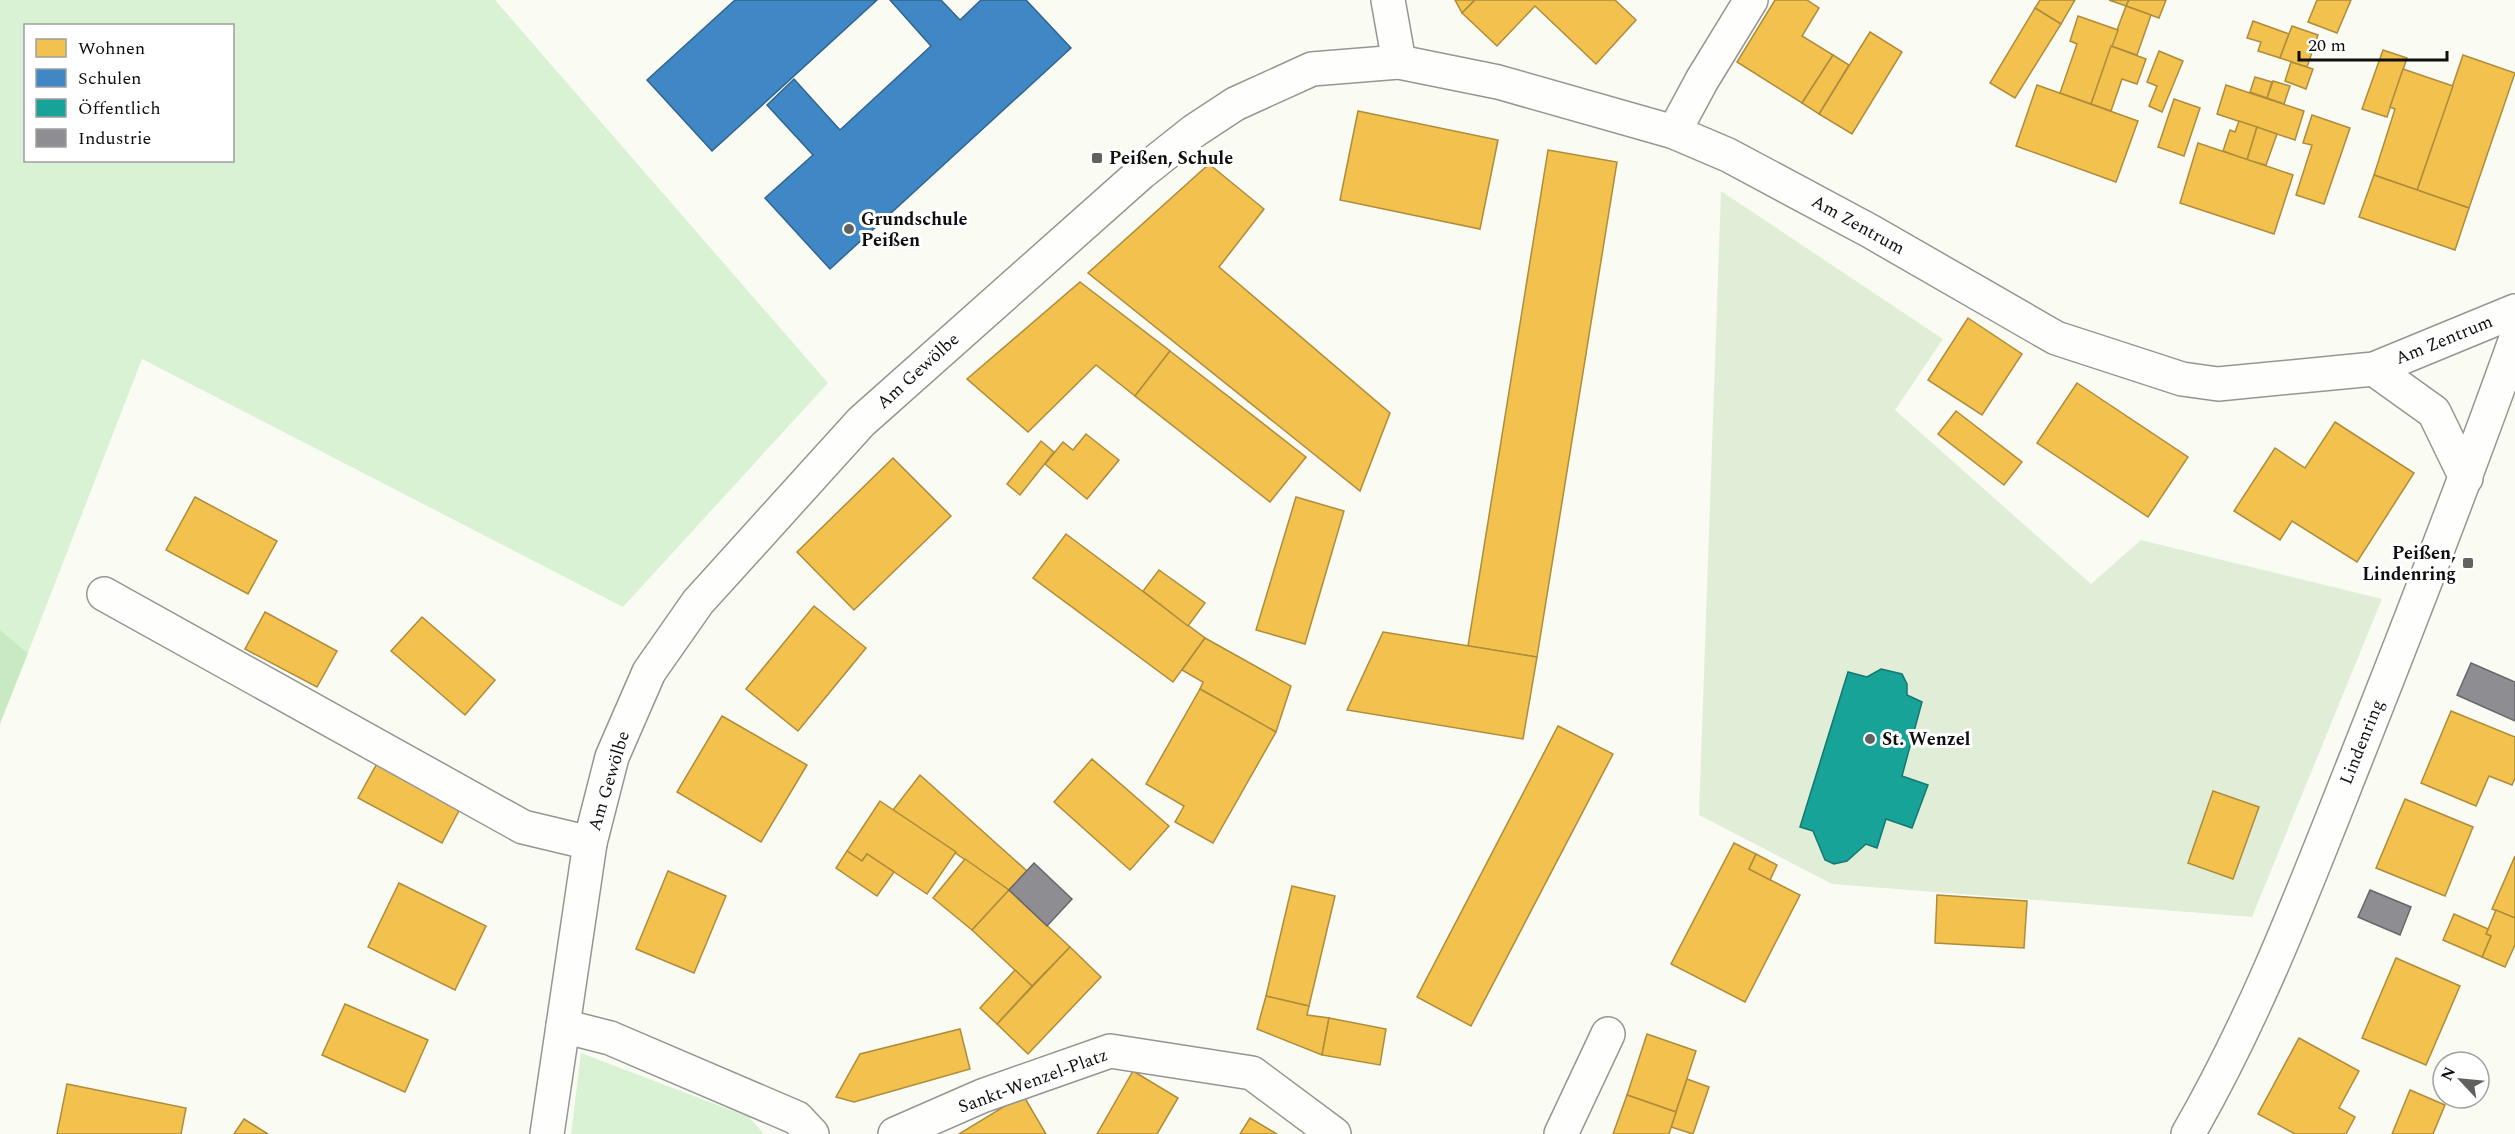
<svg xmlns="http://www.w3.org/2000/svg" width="2515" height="1134" font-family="Spectral,serif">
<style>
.green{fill:#daf2d4;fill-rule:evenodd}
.forest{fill:#c7eac2}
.cemetery{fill:#e0eed8}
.homes{fill:#f2c14e;stroke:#ae8c3b;stroke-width:1.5}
.schools{fill:#3f88c5;stroke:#31648e;stroke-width:1.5}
.public{fill:#17a398;stroke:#15776f;stroke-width:1.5}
.industry{fill:#8d8d92;stroke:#67676b;stroke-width:1.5}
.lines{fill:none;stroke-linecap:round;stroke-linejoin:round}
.minor-casing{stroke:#959692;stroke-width:36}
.minor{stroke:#fefffd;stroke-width:33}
.poi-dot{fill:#61625f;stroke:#fff;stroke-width:2}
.labels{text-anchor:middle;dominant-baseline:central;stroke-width:6;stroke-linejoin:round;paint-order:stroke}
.poi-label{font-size:18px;font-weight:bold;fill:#0f0f0f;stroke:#fff;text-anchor:start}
.street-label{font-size:18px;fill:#0f0f0f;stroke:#fff}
</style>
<rect width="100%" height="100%" fill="#fafcf4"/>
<!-- green -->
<g class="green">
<path d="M0,0H495L828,383L623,607L142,359L28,653L0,630ZM26,26H232V160H26Z"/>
<polygon points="581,1053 749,1117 764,1134 571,1134"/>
</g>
<!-- forest -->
<polygon class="forest" points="0,630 28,653 0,724"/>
<!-- cemetery -->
<polygon class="cemetery" points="1721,191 1943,339 1895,410 2091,584 2141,540 2382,599 2252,917 1832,884 1699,815"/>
<!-- homes -->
<g class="homes">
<polygon points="1455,0 1475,0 1462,13"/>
<polygon points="1475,0 1615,0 1636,20 1596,64 1535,6 1497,46 1462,13"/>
<polygon points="1775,0 1807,0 1819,8 1802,36 1833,55 1802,103 1737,62"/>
<polygon points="2040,0 2075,0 2061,24 2035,8"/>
<polygon points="2109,0 2129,0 2126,6"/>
<polygon points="2129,0 2166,0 2159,18 2126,6"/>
<polygon points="2317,0 2351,0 2337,33 2308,22"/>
<polygon points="2126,6 2151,15 2137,55 2111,46"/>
<polygon points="2035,8 2061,24 2015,98 1990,83"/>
<polygon points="2078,16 2118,30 2091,104 2060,93 2077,44 2070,41"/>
<polygon points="2253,21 2289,34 2280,58 2258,51 2261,42 2247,38"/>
<polygon points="2292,26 2318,35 2307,67 2280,58"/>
<polygon points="1870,32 1902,52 1852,134 1819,114"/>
<polygon points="2111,46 2146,59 2137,84 2122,79 2111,111 2091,104"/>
<polygon points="2383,50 2407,58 2387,117 2362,109"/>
<polygon points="2159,51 2183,61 2162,112 2149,106 2157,86 2147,82"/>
<polygon points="1833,55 1849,65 1819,114 1802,103"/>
<polygon points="2463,55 2515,73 2469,208 2417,190"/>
<polygon points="2291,62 2313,69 2306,89 2285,81"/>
<polygon points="2403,69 2453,86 2417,190 2374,175 2395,109 2390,107"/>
<polygon points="2255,77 2272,82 2267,98 2250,92"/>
<polygon points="2273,81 2290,86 2284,104 2267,98"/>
<polygon points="2037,85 2138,121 2116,182 2016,146"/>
<polygon points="2226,85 2304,111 2295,140 2217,114"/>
<polygon points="2174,99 2200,108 2184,156 2158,147"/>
<polygon points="1358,111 1498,140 1480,229 1340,200"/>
<polygon points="2312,115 2350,128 2324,204 2296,195 2312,145 2303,143"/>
<polygon points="2239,121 2257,127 2247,160 2223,151 2230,130 2235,132"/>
<polygon points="2257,127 2277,134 2266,165 2247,160"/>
<polygon points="2198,143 2293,175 2274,234 2180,203"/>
<polygon points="1548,150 1617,162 1537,657 1468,646"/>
<polygon points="1209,164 1264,209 1219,267 1390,413 1360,491 1088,273"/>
<polygon points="2374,175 2469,208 2455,250 2359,217"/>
<polygon points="1080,282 1170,351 1135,396 1096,365 1028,432 967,379"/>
<polygon points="1968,318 2022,354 1982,415 1928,380"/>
<polygon points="1170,351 1306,457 1270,502 1135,396"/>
<polygon points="2077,383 2188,457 2148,517 2037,443"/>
<polygon points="1956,411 2022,462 2004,485 1938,434"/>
<polygon points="2335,422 2414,473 2357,562 2292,521 2280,540 2234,511 2275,448 2305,468"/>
<polygon points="1086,434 1119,460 1087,499 1045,464 1063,442 1073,450"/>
<polygon points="1041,441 1054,452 1020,495 1007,484"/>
<polygon points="893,458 951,516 854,610 797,552"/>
<polygon points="195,497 277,541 248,594 166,550"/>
<polygon points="1296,497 1344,511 1305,644 1256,630"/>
<polygon points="1066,534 1205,638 1173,682 1033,578"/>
<polygon points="1159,570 1205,603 1188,626 1143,591"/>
<polygon points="814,606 866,648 798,731 746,689"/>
<polygon points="265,612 337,651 317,687 245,649"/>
<polygon points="422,617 495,680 465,715 391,651"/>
<polygon points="1383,632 1537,657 1523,739 1347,710"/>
<polygon points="1205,638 1291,686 1276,732 1200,689 1203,682 1182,670"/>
<polygon points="1200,689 1276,732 1213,843 1175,822 1184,806 1146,784"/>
<polygon points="2451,711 2515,737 2515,778 2512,785 2489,776 2476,806 2421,783"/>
<polygon points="722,716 807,765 761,842 677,792"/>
<polygon points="1558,726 1613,754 1471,1026 1417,997"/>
<polygon points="380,758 463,803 442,843 358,798"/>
<polygon points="1092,759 1169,826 1130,870 1054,802"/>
<polygon points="920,775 1027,871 1009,890 893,810"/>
<polygon points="2213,791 2259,807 2233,879 2188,863"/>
<polygon points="2405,799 2473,827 2445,896 2376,868"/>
<polygon points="880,801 956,852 927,894 867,854 862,861 847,851"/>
<polygon points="1734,843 1756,854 1749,869 1800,895 1745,1002 1671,964"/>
<polygon points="847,851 862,861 867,854 894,872 877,896 836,868"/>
<polygon points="1756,854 1777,865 1770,880 1749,869"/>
<polygon points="2515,856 2515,918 2492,909"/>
<polygon points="965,859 1009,890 972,930 933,898"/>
<polygon points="668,871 726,896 694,973 636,949"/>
<polygon points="399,883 486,926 455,990 368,947"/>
<polygon points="1292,886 1335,896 1309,1006 1266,996"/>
<polygon points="1009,890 1070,947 1032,986 972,930"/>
<polygon points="1937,895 2027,901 2024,948 1935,943"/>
<polygon points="2496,910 2515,918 2515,945 2505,967 2482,957 2491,936 2486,934"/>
<polygon points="2454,914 2488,929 2486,934 2491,936 2482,957 2443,940"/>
<polygon points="1070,947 1101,977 1028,1054 997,1024"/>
<polygon points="2396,958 2460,986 2426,1065 2362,1038"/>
<polygon points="1015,970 1032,986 997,1024 980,1008"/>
<polygon points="1266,996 1309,1006 1307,1015 1329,1018 1322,1055 1257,1029"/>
<polygon points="345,1004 428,1040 405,1092 322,1055"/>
<polygon points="1329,1018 1386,1029 1380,1065 1322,1055"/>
<polygon points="960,1029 970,1069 854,1102 836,1097 860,1054"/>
<polygon points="1647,1034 1696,1051 1676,1112 1627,1095"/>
<polygon points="2299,1038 2359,1071 2339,1108 2355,1117 2346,1134 2295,1134 2258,1114"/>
<polygon points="1133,1071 1178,1098 1157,1134 1097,1134"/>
<polygon points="1687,1079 1709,1087 1693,1134 1671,1127"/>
<polygon points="67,1084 186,1108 181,1134 57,1134"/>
<polygon points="2410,1090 2445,1105 2433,1134 2392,1134"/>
<polygon points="1023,1095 1046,1134 959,1134"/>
<polygon points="1627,1095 1676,1112 1669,1134 1613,1134"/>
<polygon points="1250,1118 1277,1134 1240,1134"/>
<polygon points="244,1119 268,1134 234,1134"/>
</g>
<!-- schools -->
<g class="schools">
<polygon points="735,0 877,0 712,151 647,80"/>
<polygon points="890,0 941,0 960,20 981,0 1026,0 1071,48 830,269 765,198 813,155 767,105 794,79 840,130 931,46"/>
</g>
<!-- public -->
<polygon class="public" points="1881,669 1902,674 1907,684 1907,695 1922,702 1902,776 1928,785 1912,828 1886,819 1877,848 1866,844 1847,861 1834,864 1825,860 1813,831 1800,827 1848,672 1867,677"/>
<!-- industry -->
<g class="industry">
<polygon points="2471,663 2515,682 2515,721 2457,695"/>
<polygon points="1034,863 1072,899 1047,926 1009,890"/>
<polygon points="2370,890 2411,907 2400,935 2358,917"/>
</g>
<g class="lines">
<!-- minor casing -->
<g class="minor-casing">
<g id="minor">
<polyline points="1388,0 1399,62"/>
<polyline points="1674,132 1702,80 1751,0"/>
<polyline points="2374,369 2434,412 2466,478"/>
<polyline points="104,594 523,827 590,843"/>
<polyline points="563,1026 610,1038 797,1118 812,1134"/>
<polyline points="547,1134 590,843 612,757 649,672 698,602 861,422 1141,173 1194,131 1235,104 1312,69 1399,62 1498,82 1674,132 1728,155 1870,231 2056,338 2182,379 2218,384 2374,369 2515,311"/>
<polyline points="895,1134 982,1096 1110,1051 1252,1073 1334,1134"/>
<polyline points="1561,1134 1608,1034"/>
<path d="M2188,1134C2256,1016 2303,892 2353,766C2409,625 2464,484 2515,341"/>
</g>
</g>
<!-- minor -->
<use href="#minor" class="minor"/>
</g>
<!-- markers -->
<g class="poi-dot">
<rect x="1091" y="152" width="12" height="12" rx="3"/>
<circle cx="849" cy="229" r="6"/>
<rect x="2462" y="557" width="12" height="12" rx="3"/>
<circle cx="1870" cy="739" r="6"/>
</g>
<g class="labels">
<!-- poi labels -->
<g class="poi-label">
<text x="1109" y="158">Peißen, Schule</text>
<text x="861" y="219">Grundschule<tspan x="861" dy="21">Peißen</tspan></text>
<text x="2456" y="553" text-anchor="end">Peißen,<tspan x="2456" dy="21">Lindenring</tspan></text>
<text x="1882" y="739">St. Wenzel</text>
</g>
<!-- street labels -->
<g class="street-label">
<text transform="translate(1858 225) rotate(29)">Am Zentrum</text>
<text transform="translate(2444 340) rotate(-22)">Am Zentrum</text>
<text transform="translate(918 371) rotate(-42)">Am Gewölbe</text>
<text transform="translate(2362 742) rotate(-68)">Lindenring</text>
<text transform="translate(609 781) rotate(-73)">Am Gewölbe</text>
<text transform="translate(1033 1081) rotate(-20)">Sankt-Wenzel-Platz</text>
</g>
</g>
<!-- legend -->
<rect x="24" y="24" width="210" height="138" fill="#ffffff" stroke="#9f9f9f" stroke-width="1.5"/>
<rect x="36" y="39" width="30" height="18" fill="#f2c14e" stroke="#9f9f9f" stroke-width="1.5"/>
<text x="78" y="54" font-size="18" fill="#0f0f0f">Wohnen</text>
<rect x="36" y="69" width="30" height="18" fill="#3f88c5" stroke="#9f9f9f" stroke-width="1.5"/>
<text x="78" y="84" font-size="18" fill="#0f0f0f">Schulen</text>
<rect x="36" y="99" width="30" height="18" fill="#17a398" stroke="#9f9f9f" stroke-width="1.5"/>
<text x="78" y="114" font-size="18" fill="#0f0f0f">Öffentlich</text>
<rect x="36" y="129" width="30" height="18" fill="#8d8d92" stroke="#9f9f9f" stroke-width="1.5"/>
<text x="78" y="144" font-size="18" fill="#0f0f0f">Industrie</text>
<!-- north arrow -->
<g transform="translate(2461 1080) rotate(296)"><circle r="28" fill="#ffffff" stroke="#9f9f9f" stroke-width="1.5"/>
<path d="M0-4.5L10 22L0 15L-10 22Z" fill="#61625f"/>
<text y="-9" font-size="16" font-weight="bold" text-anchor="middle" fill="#0f0f0f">N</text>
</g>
<!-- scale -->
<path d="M2299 51v9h148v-9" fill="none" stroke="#0f0f0f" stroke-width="3"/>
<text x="2308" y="51" font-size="18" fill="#0f0f0f" stroke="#ffffff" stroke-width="4.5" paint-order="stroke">20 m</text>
</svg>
